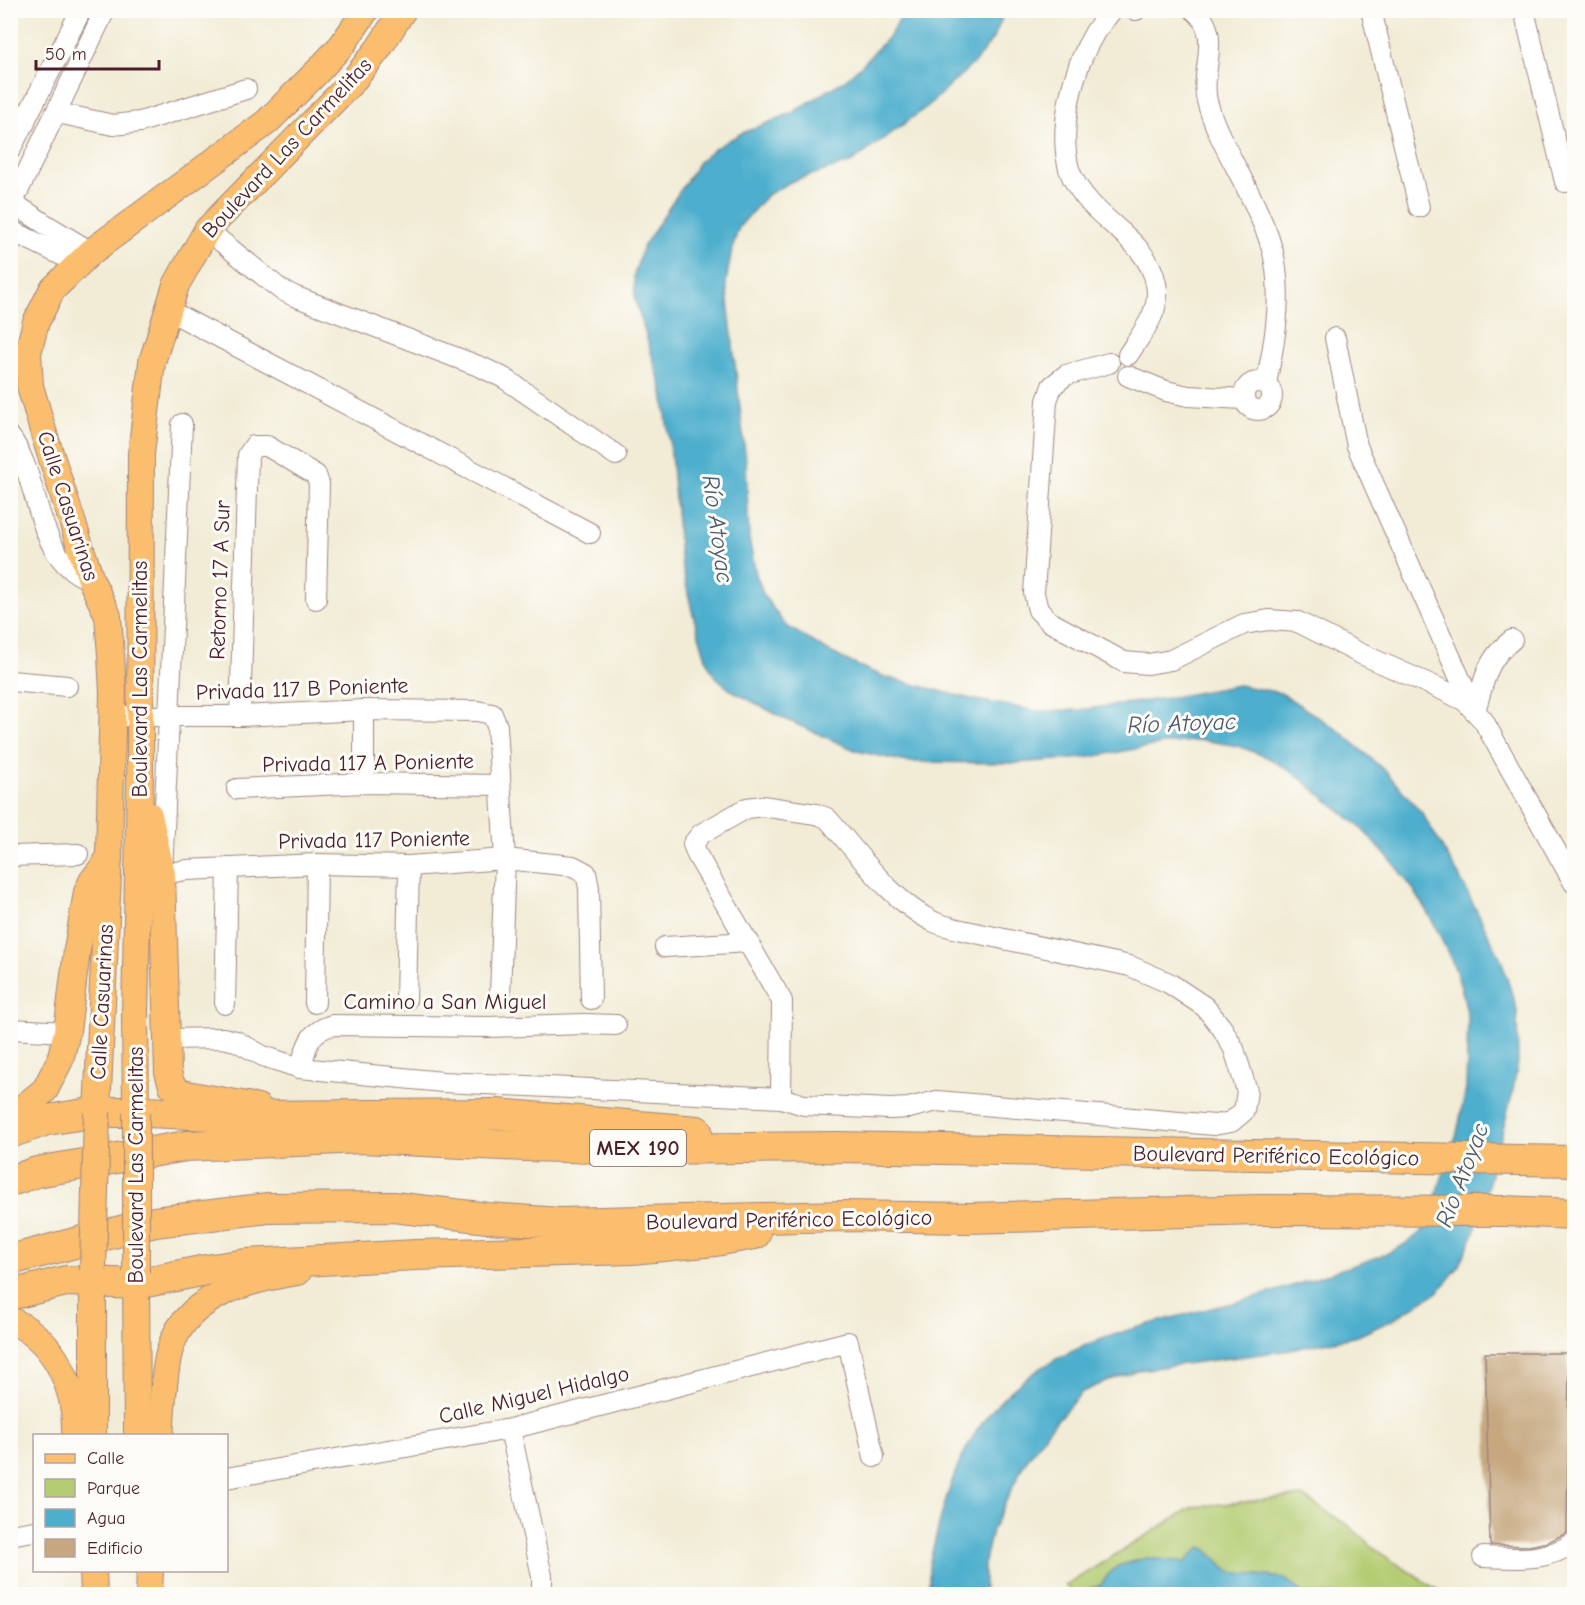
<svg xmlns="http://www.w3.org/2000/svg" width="1585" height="1605" font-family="'Comic Neue',sans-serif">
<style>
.green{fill:#b3cc72;stroke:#7e764e;stroke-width:1.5}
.water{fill:#4eafcd;stroke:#4c677c;stroke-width:1.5}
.building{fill:#c6a77f}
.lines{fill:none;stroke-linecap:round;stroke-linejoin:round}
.minor-casing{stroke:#9e8680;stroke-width:22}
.major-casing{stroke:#9e8680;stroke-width:28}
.highway-casing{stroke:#9e8680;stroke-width:32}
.minor{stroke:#fff;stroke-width:20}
.major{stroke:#fbbd6e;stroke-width:26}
.highway{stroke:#fbbd6e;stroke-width:30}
.major-bridge-casing{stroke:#9e8680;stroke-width:28;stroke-linecap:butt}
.major-bridge{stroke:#fbbd6e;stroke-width:26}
.labels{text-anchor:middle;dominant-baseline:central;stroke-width:6;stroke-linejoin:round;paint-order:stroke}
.shield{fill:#fdfcf7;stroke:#806168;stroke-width:1.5}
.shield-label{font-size:21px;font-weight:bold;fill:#4a1f2b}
.street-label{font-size:22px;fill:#4a1f2b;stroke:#fdfcf7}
.water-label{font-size:24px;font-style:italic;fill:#4c596c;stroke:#fdfcf7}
</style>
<rect width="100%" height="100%" fill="#fdfcf7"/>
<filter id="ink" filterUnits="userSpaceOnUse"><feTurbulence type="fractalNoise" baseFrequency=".0167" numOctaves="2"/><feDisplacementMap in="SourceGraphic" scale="12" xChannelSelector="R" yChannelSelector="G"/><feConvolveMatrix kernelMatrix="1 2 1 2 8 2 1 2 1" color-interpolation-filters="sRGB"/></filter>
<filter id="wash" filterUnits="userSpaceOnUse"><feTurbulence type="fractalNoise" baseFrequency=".008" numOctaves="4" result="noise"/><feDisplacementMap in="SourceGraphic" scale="24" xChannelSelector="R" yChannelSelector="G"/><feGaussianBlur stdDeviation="1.35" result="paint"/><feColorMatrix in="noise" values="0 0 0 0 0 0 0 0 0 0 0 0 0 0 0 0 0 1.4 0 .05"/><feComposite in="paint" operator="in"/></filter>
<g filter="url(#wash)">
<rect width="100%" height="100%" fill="#f2ecd6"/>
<!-- green -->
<polygon class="green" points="1302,1496 1349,1526 1380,1553 1439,1591 1458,1594 1303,1594 1284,1578 1230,1572 1204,1548 1185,1562 1146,1558 1118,1566 1108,1575 1101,1585 1086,1590 1081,1594 1065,1586 1192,1507"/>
<!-- water -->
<g class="water">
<path d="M905,11H1005L994,37L976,61L928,106L852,162L792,181L767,195L739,227L732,249L726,282L746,462L749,539L756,574L764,596L785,625L826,650L854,664L885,677L975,700L1038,711L1079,710L1168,698L1238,685L1281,693L1341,732L1385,771L1422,813L1459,876L1501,959L1517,1010L1518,1062L1512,1095L1478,1223L1460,1265L1439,1291L1394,1319L1358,1336L1284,1351L1138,1370L1110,1380L1082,1392L1050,1428L1024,1464L992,1530L984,1565V1594H931C930,1586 928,1576 929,1567C930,1559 933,1549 935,1541C940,1519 946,1497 954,1476C1000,1354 1111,1333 1224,1305C1262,1296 1300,1284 1336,1271C1368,1260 1401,1253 1425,1228L1457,1133L1466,1089L1468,1017L1463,994L1454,966L1434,924L1414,890L1389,858L1360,827L1295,774L1267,757L1238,746L1202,740L1164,744L1084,758L1016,763L907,762L857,751L787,720L729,689L715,676L707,662L692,611L680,556L671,454L663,392L635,299L634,275L643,247L699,162L715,148L740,134L792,113L845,80L862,65L890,35Z"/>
<polygon points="1201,1547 1207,1550 1230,1572 1284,1578 1303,1594 1081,1594 1086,1590 1101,1585 1111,1571 1118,1566 1146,1558 1185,1562"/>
</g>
<g id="blocks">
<!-- building -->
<polygon class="building" points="1485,1353 1569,1353 1567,1533 1548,1542 1529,1546 1490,1545"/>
</g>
</g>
<g filter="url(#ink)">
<use href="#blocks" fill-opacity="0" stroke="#9e8680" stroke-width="1.5"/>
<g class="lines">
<!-- minor casing -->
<g class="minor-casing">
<g id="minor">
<path d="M1112,10C1107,17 1100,24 1095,32C1073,68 1058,127 1069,169C1073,181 1083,195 1091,204C1114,229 1150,248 1156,284C1162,311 1141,334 1128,355"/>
<polyline points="1135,10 1136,10"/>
<path d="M1194,10C1224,34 1199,71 1207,101C1216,135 1236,165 1251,197C1257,210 1264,225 1269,239C1285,284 1276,338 1266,383"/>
<polyline points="1371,10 1419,207"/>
<polyline points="1524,10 1565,182"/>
<polyline points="10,107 25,123"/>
<polyline points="58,113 113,125 140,122 246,89"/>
<polyline points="10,150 81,10"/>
<polyline points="10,201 48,226 91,252"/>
<polyline points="10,208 105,10"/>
<polyline points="10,230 80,264"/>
<polyline points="207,230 280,289 294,296 481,367 504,378 616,455"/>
<polyline points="168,310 590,533"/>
<polyline points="1335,338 1357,446 1473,708"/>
<polyline points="1109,363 1066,375 1052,386 1047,401 1034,593 1038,610 1050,622 1124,662 1148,664 1171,660 1244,624 1269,620 1298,622 1359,653 1445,691 1465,701 1483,720 1574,883"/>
<polyline points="1128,376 1166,391 1188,396 1244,399"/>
<circle cx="1258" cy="396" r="14"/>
<polyline points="182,424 162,874 187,870 317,864 409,866 505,859 573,866 586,873 589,888 591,999"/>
<path d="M10,437C42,479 33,560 91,580"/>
<polyline points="10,681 67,686"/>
<polyline points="364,710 364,783"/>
<path d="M1475,711C1484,682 1486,659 1512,640"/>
<polyline points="113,716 240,716 364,710 477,711 492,714 497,726 505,859 500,995"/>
<polyline points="240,716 248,455 254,446 267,446 316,475 319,484 316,599"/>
<polyline points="237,789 364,783 500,785"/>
<polyline points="10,856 78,854"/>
<polyline points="665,947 749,942"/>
<polyline points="406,1000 409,866"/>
<polyline points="315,1003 317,864"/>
<polyline points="225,1004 228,868"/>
<polyline points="10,1029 67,1032"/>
<path d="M168,1039L223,1038L236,1041L263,1056L300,1068L443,1082L781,1098L804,1105L890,1109L909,1108L937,1101L1214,1125L1231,1122L1244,1111L1247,1091L1234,1049L1222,1028L1205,1007L1169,983L1130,966L957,929C950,927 941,925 934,922C892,902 858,853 827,818L816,814L762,806L747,808L701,834L693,844L697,855L782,1001L781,1098"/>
<path d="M300,1068C308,1045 307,1033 332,1025L489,1027L584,1024L616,1025"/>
<polyline points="510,1429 542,1576 542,1594"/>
<polyline points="226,1478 510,1429 848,1342 874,1457"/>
<polyline points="10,1535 34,1531"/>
<path d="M1483,1557C1517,1558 1544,1562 1574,1543"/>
</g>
</g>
<!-- major casing -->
<g class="major-casing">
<g id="major">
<polyline points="149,815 162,874 168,1072 172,1086 181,1093 258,1107"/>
<polyline points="97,1112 109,854 113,693 111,655 108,616 91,580 44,434 30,386 28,353 36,322 52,290 91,252 267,122 317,72 342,45 366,10"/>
<polyline points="136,1112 135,1013 140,778 141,454 152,362 176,285 207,230 352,82 379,48 403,10"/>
<polyline points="10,1118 45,1090 60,1060 67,1032 77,950 87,892 92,881 109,859"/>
<polyline points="136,1272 137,1436"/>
<path d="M10,1320C56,1340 77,1389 75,1436"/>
<polyline points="93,1436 93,1270"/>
<path d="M160,1436C162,1410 163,1383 168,1357C180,1297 246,1280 298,1272"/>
<polyline points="93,1570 94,1594"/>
<polyline points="149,1594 150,1570"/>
</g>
</g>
<!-- highway casing -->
<g class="highway-casing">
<g id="highway">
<polyline points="10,1133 47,1120 97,1112 146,1112 235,1116 497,1114 697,1131"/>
<polyline points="10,1181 37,1172 186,1146 362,1138 525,1146 647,1149 836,1147 1574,1161"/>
<polyline points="10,1260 155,1222 268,1208 393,1207 488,1218 560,1223 844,1216 968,1218 1259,1210 1505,1211 1574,1214"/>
<polyline points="10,1295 66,1281 136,1284 206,1270 246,1264 416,1255 632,1249 715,1241 755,1234"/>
</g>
</g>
<!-- minor -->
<use href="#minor" class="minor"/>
<!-- major -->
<use href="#major" class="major"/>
<!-- highway -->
<use href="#highway" class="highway"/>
<!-- major-bridge casing -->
<g class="major-bridge-casing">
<g id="major-bridge">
<polyline points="93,1270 97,1112"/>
<polyline points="136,1272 136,1112"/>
</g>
</g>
<!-- major-bridge -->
<use href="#major-bridge" class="major-bridge"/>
</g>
</g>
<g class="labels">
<!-- shield labels -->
<rect class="shield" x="590" y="1130" width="96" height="36" rx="4.5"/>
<g class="shield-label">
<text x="638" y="1148">MEX 190</text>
</g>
<!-- street labels -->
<g class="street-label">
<text transform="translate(287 148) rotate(-47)">Boulevard Las Carmelitas</text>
<text transform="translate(68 506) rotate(72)">Calle Casuarinas</text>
<text transform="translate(220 580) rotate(-88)">Retorno 17 A Sur</text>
<text transform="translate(140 679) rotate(-90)">Boulevard Las Carmelitas</text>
<text transform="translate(302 689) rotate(-2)">Privada 117 B Poniente</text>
<text transform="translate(368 763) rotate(-1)">Privada 117 A Poniente</text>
<text transform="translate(374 840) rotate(-1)">Privada 117 Poniente</text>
<text transform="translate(102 1002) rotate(-87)">Calle Casuarinas</text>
<text x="445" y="1002">Camino a San Miguel</text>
<text transform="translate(1276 1156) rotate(1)">Boulevard Periférico Ecológico</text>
<text transform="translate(136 1165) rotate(-90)">Boulevard Las Carmelitas</text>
<text transform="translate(789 1220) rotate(-1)">Boulevard Periférico Ecológico</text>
<text transform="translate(534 1395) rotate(-13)">Calle Miguel Hidalgo</text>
</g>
<!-- water labels -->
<g class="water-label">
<text transform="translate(718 529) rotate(82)">Río Atoyac</text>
<text transform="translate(1182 723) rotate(-2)">Río Atoyac</text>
<text transform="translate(1462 1175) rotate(-69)">Río Atoyac</text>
</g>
</g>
<!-- margin -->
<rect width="1585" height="1605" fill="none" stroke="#fdfcf7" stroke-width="36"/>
<!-- legend -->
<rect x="33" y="1434" width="195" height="138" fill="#fdfcf7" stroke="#b5a4a5" stroke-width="1.5"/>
<rect x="45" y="1454" width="30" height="9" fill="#fbbd6e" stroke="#b5a4a5" stroke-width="1.5"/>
<text x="87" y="1464" font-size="18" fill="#4a1f2b">Calle</text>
<rect x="45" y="1479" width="30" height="18" fill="#b3cc72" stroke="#b5a4a5" stroke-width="1.5"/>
<text x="87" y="1494" font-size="18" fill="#4a1f2b">Parque</text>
<rect x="45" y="1509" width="30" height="18" fill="#4eafcd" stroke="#b5a4a5" stroke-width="1.5"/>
<text x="87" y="1524" font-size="18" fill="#4a1f2b">Agua</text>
<rect x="45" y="1539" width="30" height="18" fill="#c6a77f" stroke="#b5a4a5" stroke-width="1.5"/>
<text x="87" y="1554" font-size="18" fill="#4a1f2b">Edificio</text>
<!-- scale -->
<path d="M36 60v9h123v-9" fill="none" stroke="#4a1f2b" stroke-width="3"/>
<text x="45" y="60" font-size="18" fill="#4a1f2b" stroke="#fdfcf7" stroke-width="4.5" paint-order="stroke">50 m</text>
</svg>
